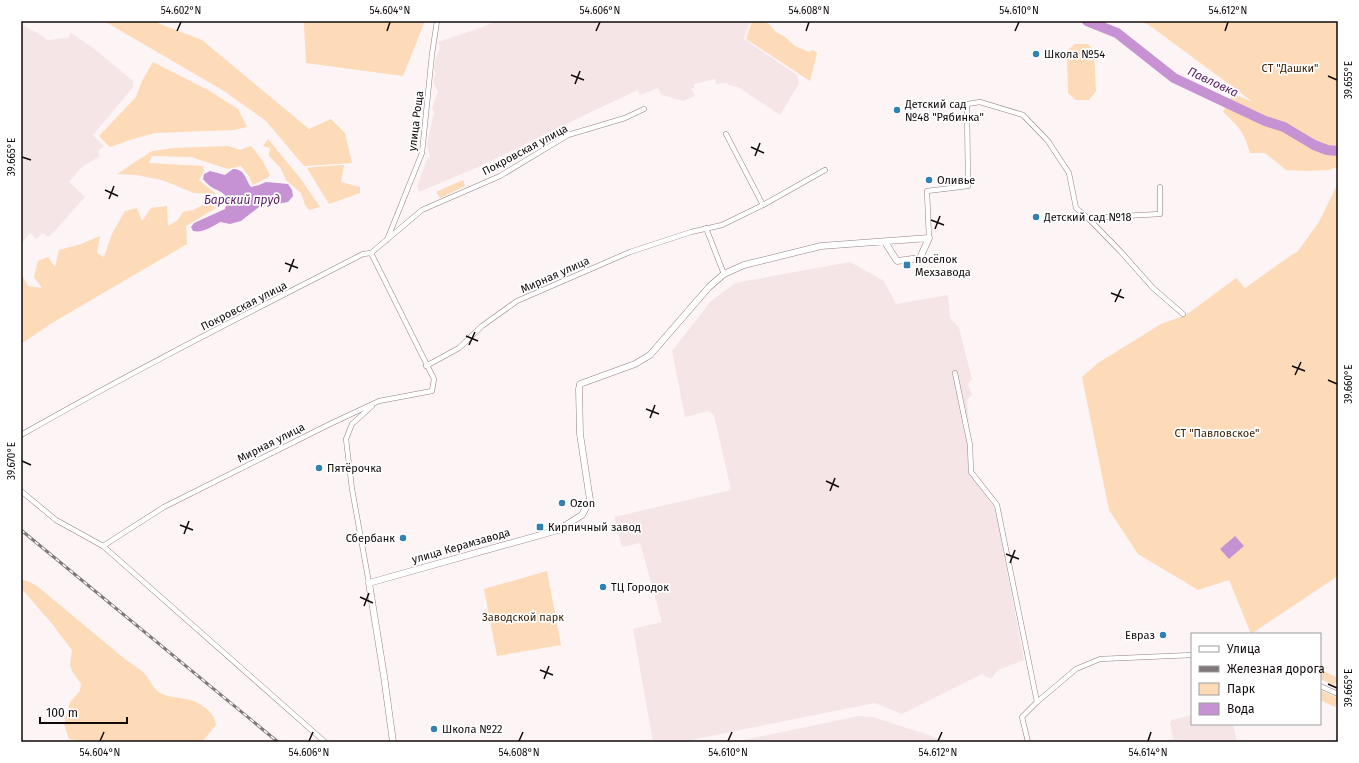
<svg xmlns="http://www.w3.org/2000/svg" width="1359" height="763" font-family="'Fira Sans',sans-serif">
<style>
.built{fill:#f6e5e6}
.green{fill:#fddab8}
.water{fill:#c692d3}
.lines{fill:none;stroke-linecap:round;stroke-linejoin:round}
.river{stroke:#c692d3;stroke-width:10}
.minor-casing{stroke:#938082;stroke-width:5.5}
.tertiary-casing{stroke:#938082;stroke-width:7}
.minor{stroke:#fff;stroke-width:4.5}
.tertiary{stroke:#fff;stroke-width:6}
.rail-casing{stroke:#7f7778;stroke-width:3}
.rail{stroke:#fff;stroke-width:1.5;stroke-dasharray:4.5;stroke-linecap:butt}
.ticks{fill:none;stroke:#10090a;stroke-width:1.5}
.poi-dot{fill:#3181b3;stroke:#fff;stroke-width:1.5}
.labels{text-anchor:middle;dominant-baseline:central;stroke-width:3.5;stroke-linejoin:round;paint-order:stroke}
.poi-label{font-size:11px;fill:#10090a;stroke:#fff;text-anchor:start}
.park-label{font-size:11px;fill:#3b2307;stroke:#fff}
.street-label{font-size:11px;fill:#10090a;stroke:#fff}
.water-label{font-size:12px;font-style:italic;fill:#591967;stroke:#fff}
.neatline{fill:none;stroke:#10090a;stroke-width:1.5}
.ticks-label{font-size:10px;text-anchor:middle;fill:#10090a}
</style>
<rect width="100%" height="100%" fill="#fdf4f5"/>
<!-- built -->
<g class="built">
<polygon points="497,21 750,21 744,39 797,75 799,83 780,115 738,87 728,85 728,83 716,84 715,79 694,84 694,88 691,88 695,96 683,101 662,95 658,88 640,95 638,90 591,112 478,167 419,192 417,187 427,159 430,157 427,145 433,116 435,114 432,108 438,92 433,82 435,73 434,68 435,60 440,48 438,42 480,28"/>
<polygon points="21,24 42,36 47,40 68,38 71,33 93,48 133,81 133,87 93,135 104,146 98,151 100,156 82,167 69,182 85,197 49,237 42,233 37,239 30,233 21,244"/>
<polygon points="850,262 884,281 896,304 948,295 950,318 959,328 972,379 968,384 972,395 967,400 973,479 995,508 1024,660 998,670 991,679 982,674 902,714 875,703 680,742 653,742 633,629 662,622 640,543 622,547 614,517 731,490 714,415 708,411 685,417 672,351 711,301 735,283"/>
<polygon points="1192,715 1192,724 1233,724 1237,742 1154,742 1173,739 1170,723 1172,720"/>
<polygon points="859,716 872,717 929,735 943,742 744,742 744,740"/>
</g>
<!-- green -->
<g class="green">
<polygon points="104,21 155,21 155,22 202,40 309,129 331,119 345,133 352,163 304,166 266,121 224,91"/>
<polygon points="303,21 425,21 403,76 306,63 304,26"/>
<polygon points="752,21 763,21 769,24 776,32 785,37 795,46 809,52 813,50 817,53 810,81 746,39"/>
<path d="M1140,21H1338V167L1328,170L1307,171L1286,170L1265,153H1250C1243,130 1240,128 1223,112L1233,94L1253,102L1149,25Z"/>
<polygon points="1075,44 1088,44 1094,51 1096,91 1089,100 1076,100 1068,93 1067,51"/>
<polygon points="153,62 208,90 238,109 247,127 234,130 155,133 133,139 110,147 99,136 136,97 142,81"/>
<polygon points="268,139 300,178 320,207 309,210 305,205 301,193 286,180 280,167 269,156 270,148 263,146"/>
<polygon points="228,146 240,150 251,146 262,160 270,175 267,178 253,185 248,175 241,166 228,169 191,157 152,156 149,163 203,166 204,171 199,180 216,194 194,193 162,180 136,175 117,174 152,151 174,148"/>
<path d="M344,165L341,182L360,187V193L329,204L307,168C319,166 331,166 344,165Z"/>
<polygon points="463,180 465,186 440,198 436,192"/>
<polygon points="1338,183 1338,576 1251,634 1229,580 1198,590 1138,554 1109,510 1082,377 1098,363 1161,324 1186,315 1236,278 1245,288 1280,263 1298,251 1319,222"/>
<polygon points="209,202 216,208 186,226 187,244 52,323 21,344 21,273 28,286 42,288 34,277 38,261 48,257 55,267 59,250 81,244 100,236 97,253 104,257 112,234 125,211 137,208 142,221 151,208 167,206 168,226 178,220 183,212 193,210"/>
<polygon points="547,571 561,645 497,656 484,589"/>
<path d="M23,580L30,582L37,586L126,660C132,664 139,668 144,673C150,679 152,688 160,693C169,698 180,697 190,700C198,702 209,709 213,716C215,718 215,722 216,725L202,742H83L69,739L64,724L70,702L80,691L81,684L72,671L70,665L72,650L58,632L54,626L21,588V583Z"/>
<polygon points="1321,670 1338,678 1334,685 1320,679"/>
<polygon points="1320,690 1338,698 1338,702 1335,707 1320,700"/>
</g>
<!-- water -->
<g class="water">
<path d="M233,169C245,169 245,179 251,187L259,185L266,182L288,184L292,190L293,196L288,202L259,207L241,221L230,224L220,222C212,227 203,233 193,231L191,227L194,223L225,209C231,192 220,193 210,186C207,184 205,181 203,179L204,174L210,171L225,175Z"/>
<polygon points="1235,536 1244,546 1229,559 1220,549"/>
</g>
<g class="lines">
<!-- river -->
<polyline class="river" points="1087,21 1117,33 1174,78 1265,121 1284,127 1314,145 1327,150 1338,151"/>
<!-- minor casing -->
<g class="minor-casing">
<g id="minor">
<polyline points="726,134 763,205"/>
<polyline points="1088,218 1122,253 1153,288 1183,314"/>
<polyline points="706,228 724,274"/>
<polyline points="929,238 927,191 968,186 967,104 980,102 1023,115 1048,141 1069,173 1076,208 1088,218 1160,214 1160,187"/>
<polyline points="387,240 422,153 432,54 437,21"/>
<polyline points="426,366 459,348 482,326 517,301 630,252 691,232 722,225 763,205 825,170"/>
<polyline points="955,373 970,445 971,472 997,505 1037,702 1076,669 1100,659 1192,655"/>
<path d="M21,435C133,371 248,313 363,254L371,253L422,210L500,176L568,135L625,118L644,109"/>
<polyline points="21,491 56,520 103,546 325,742"/>
<polyline points="103,546 164,507 330,424 379,401 432,391 434,379 371,253"/>
<polyline points="369,583 352,489 346,439 352,424 372,406"/>
<polyline points="1320,686 1338,694"/>
<polyline points="1028,742 1022,717 1037,702"/>
</g>
</g>
<!-- tertiary casing -->
<g class="tertiary-casing">
<polyline id="tertiary" points="393,742 384,676 369,583 558,530 582,515 590,500 580,434 579,389 580,384 635,364 650,355 709,287 724,274 744,265 821,246 929,238 920,258 897,261 885,242"/>
</g>
<!-- minor -->
<use href="#minor" class="minor"/>
<!-- tertiary -->
<use href="#tertiary" class="tertiary"/>
<!-- rail casing -->
<g class="rail-casing">
<polyline id="rail" points="21,530 278,742"/>
</g>
<!-- rail -->
<use href="#rail" class="rail"/>
</g>
<!-- ticks -->
<path class="ticks" d="M177,31L181,22M387,31L390,22M596,31L600,22M806,31L809,22M1015,31L1019,22M1225,31L1228,22M571,75L584,80M1328,76L1337,80M575,84L580,71M751,147L764,153M755,156L760,143M22,157L31,160M105,190L118,196M109,199L114,186M931,220L944,225M935,229L940,216M285,263L298,268M289,272L294,259M1111,293L1124,298M1115,302L1121,289M466,336L478,341M469,345L475,332M1292,366L1305,371M1295,375L1301,362M1328,380L1337,384M646,409L659,414M650,418L655,405M22,461L31,465M826,481L839,487M830,491L835,478M180,525L193,530M184,534L189,521M1006,554L1019,559M1010,563L1015,550M360,597L373,603M364,606L369,593M540,670L553,675M544,679L549,666M1328,684L1337,688M100,741L104,732M309,741L313,732M519,741L523,732M728,741L732,732M938,741L942,732M1148,741L1151,732"/>
<!-- markers -->
<g class="poi-dot">
<circle cx="1036" cy="54" r="4"/>
<circle cx="897" cy="110" r="4"/>
<circle cx="929" cy="180" r="4"/>
<circle cx="1036" cy="217" r="4"/>
<rect x="903" y="261" width="8" height="8" rx="2"/>
<circle cx="319" cy="468" r="4"/>
<circle cx="562" cy="503" r="4"/>
<rect x="536" y="523" width="8" height="8" rx="2"/>
<circle cx="403" cy="538" r="4"/>
<circle cx="603" cy="587" r="4"/>
<circle cx="1163" cy="635" r="4"/>
<circle cx="434" cy="729" r="4"/>
</g>
<g class="labels">
<!-- poi labels -->
<g class="poi-label">
<text x="1044" y="54">Школа №54</text>
<text x="905" y="104">Детский сад<tspan x="905" dy="13">№48 "Рябинка"</tspan></text>
<text x="937" y="180">Оливье</text>
<text x="1044" y="217">Детский сад №18</text>
<text x="915" y="259">посёлок<tspan x="915" dy="13">Мехзавода</tspan></text>
<text x="327" y="468">Пятёрочка</text>
<text x="570" y="503">Ozon</text>
<text x="548" y="527">Кирпичный завод</text>
<text x="395" y="538" text-anchor="end">Сбербанк</text>
<text x="611" y="587">ТЦ Городок</text>
<text x="1155" y="635" text-anchor="end">Евраз</text>
<text x="442" y="729">Школа №22</text>
</g>
<!-- park labels -->
<g class="park-label">
<text x="1290" y="68">СТ "Дашки"</text>
<text x="1217" y="433">СТ "Павловское"</text>
<text x="523" y="617">Заводской парк</text>
</g>
<!-- street labels -->
<g class="street-label">
<text transform="translate(416 121) rotate(-83)">улица Роща</text>
<text transform="translate(525 150) rotate(-28)">Покровская улица</text>
<text transform="translate(555 275) rotate(-24)">Мирная улица</text>
<text transform="translate(244 306) rotate(-27)">Покровская улица</text>
<text transform="translate(271 443) rotate(-27)">Мирная улица</text>
<text transform="translate(461 546) rotate(-16)">улица Керамзавода</text>
</g>
<!-- water labels -->
<g class="water-label">
<text transform="translate(1213 82) rotate(25)">Павловка</text>
<text x="242" y="200">Барский пруд</text>
</g>
</g>
<!-- border -->
<rect width="1359" height="763" fill="none" stroke="#ffffff" stroke-width="44"/>
<!-- legend -->
<rect x="1191" y="633" width="130" height="92" fill="#ffffff" stroke="#9f9d9d"/>
<rect x="1199" y="646" width="20" height="6" fill="#ffffff" stroke="#9f9d9d"/>
<text x="1227" y="653" font-size="12" fill="#10090a">Улица</text>
<rect x="1199" y="666" width="20" height="6" fill="#7f7778" stroke="#9f9d9d"/>
<text x="1227" y="673" font-size="12" fill="#10090a">Железная дорога</text>
<rect x="1199" y="683" width="20" height="12" fill="#fddab8" stroke="#9f9d9d"/>
<text x="1227" y="693" font-size="12" fill="#10090a">Парк</text>
<rect x="1199" y="703" width="20" height="12" fill="#c692d3" stroke="#9f9d9d"/>
<text x="1227" y="713" font-size="12" fill="#10090a">Вода</text>
<!-- scale -->
<path d="M40 717v6h87v-6" fill="none" stroke="#10090a" stroke-width="2"/>
<text x="46" y="717" font-size="12" fill="#10090a" stroke="#ffffff" stroke-width="3" paint-order="stroke">100 m</text>
<rect x="22" y="22" width="1315" height="719" class="neatline"/>
<g class="ticks-label">
<text x="181" y="14">54.602°N</text>
<text x="390" y="14">54.604°N</text>
<text x="600" y="14">54.606°N</text>
<text x="809" y="14">54.608°N</text>
<text x="1019" y="14">54.610°N</text>
<text x="1228" y="14">54.612°N</text>
<text transform="translate(1348 80) rotate(-90)" y="4">39.655°E</text>
<text transform="translate(11 157) rotate(-90)" y="4">39.665°E</text>
<text transform="translate(1348 384) rotate(-90)" y="4">39.660°E</text>
<text transform="translate(11 461) rotate(-90)" y="4">39.670°E</text>
<text transform="translate(1348 688) rotate(-90)" y="4">39.665°E</text>
<text x="100" y="756">54.604°N</text>
<text x="309" y="756">54.606°N</text>
<text x="519" y="756">54.608°N</text>
<text x="728" y="756">54.610°N</text>
<text x="938" y="756">54.612°N</text>
<text x="1148" y="756">54.614°N</text>
</g>
</svg>
